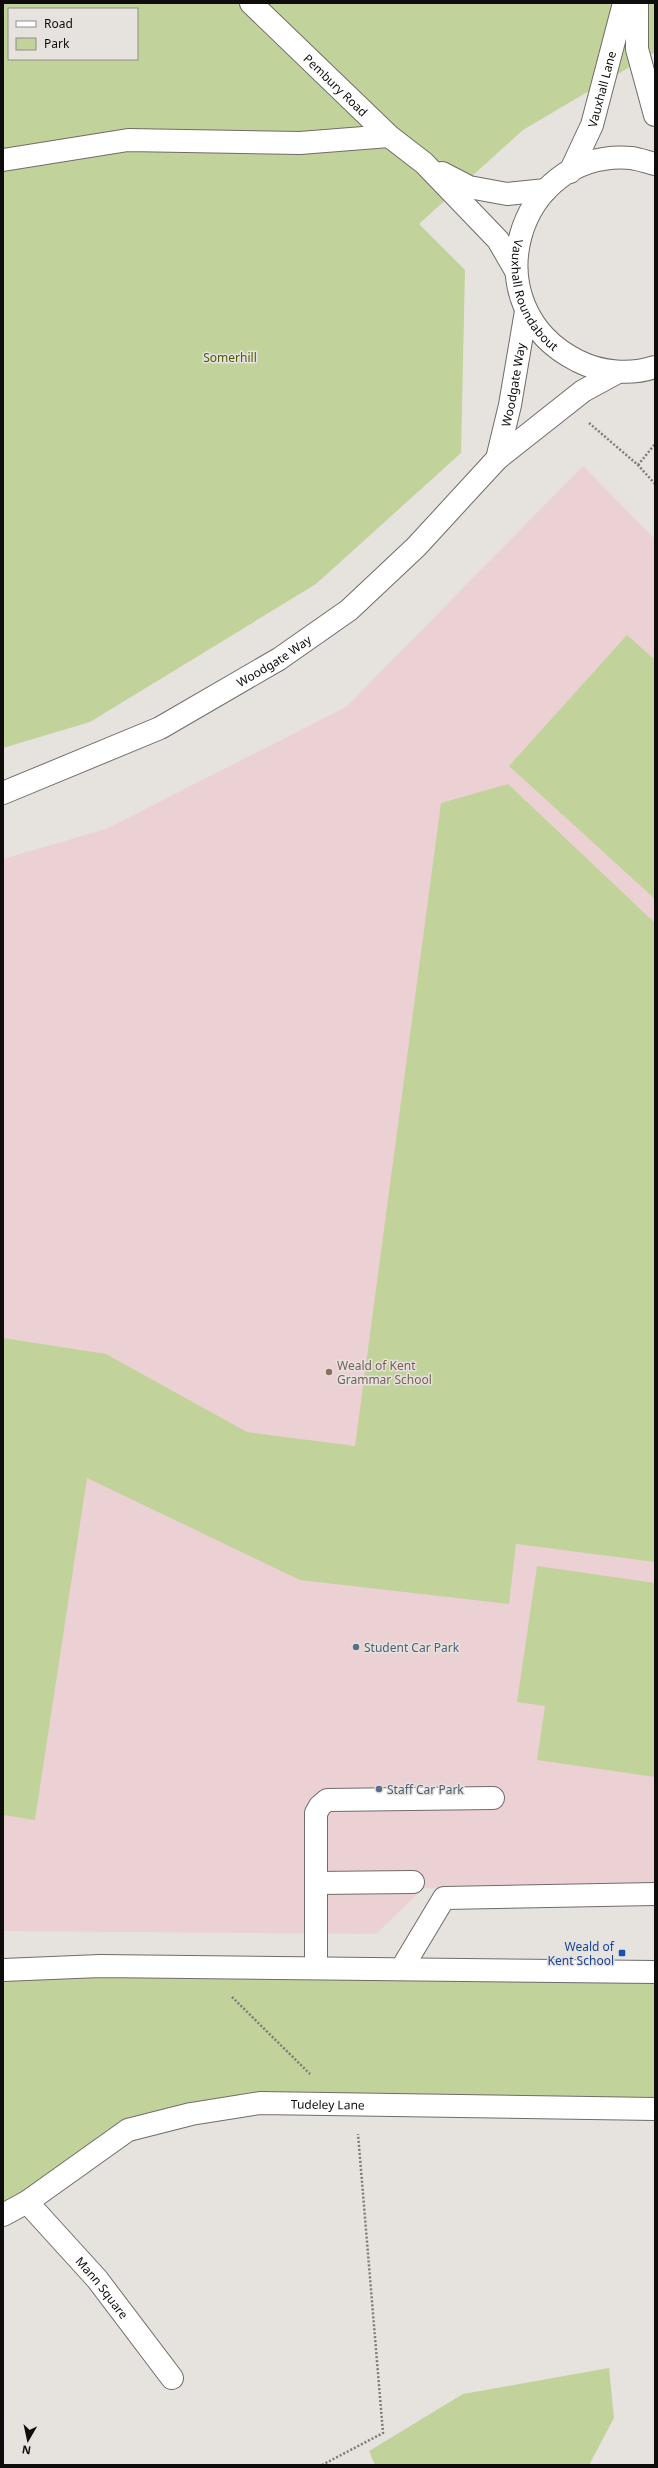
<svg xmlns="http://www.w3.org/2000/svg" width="658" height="2468" font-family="'Noto Sans',sans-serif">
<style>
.education{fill:#ecd1d4}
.green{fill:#c1d39a;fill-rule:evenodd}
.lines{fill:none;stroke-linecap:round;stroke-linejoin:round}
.minor-casing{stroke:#706c69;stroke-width:24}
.highway-casing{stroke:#706c69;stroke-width:24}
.path{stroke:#7e7b79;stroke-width:2.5;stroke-dasharray:2 2;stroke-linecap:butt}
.minor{stroke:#fff;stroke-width:22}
.highway{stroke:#fff;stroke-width:22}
.education-dot{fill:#8d6e63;stroke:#e6e2de;stroke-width:1.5}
.service-dot{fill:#5c6f8a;stroke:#e6e2de;stroke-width:1.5}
.transit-dot{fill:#1a4fb4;stroke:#e6e2de;stroke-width:1.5}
.labels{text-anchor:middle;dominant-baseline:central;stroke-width:3;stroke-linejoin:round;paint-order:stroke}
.street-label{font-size:12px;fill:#0e0d0c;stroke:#e6e2de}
.park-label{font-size:12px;fill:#495b00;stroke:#e6e2de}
.education-label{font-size:12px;fill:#785e54;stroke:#e6e2de;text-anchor:start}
.service-label{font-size:12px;fill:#4e5e75;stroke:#e6e2de;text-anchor:start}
.transit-label{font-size:12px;fill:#164399;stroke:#e6e2de;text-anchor:end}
</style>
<rect width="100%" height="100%" fill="#e6e2de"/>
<!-- education -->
<polygon class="education" points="583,466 655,539 655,1884 424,1888 376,1934 3,1931 3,859 106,829 346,707"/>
<!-- green -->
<g class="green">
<path d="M3,3H655V52L523,130L419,224L465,270L461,453L316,584L90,722L3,748ZM9,9H137V59H9Z"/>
<polygon points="627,635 655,660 655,899 509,766"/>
<polygon points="508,784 655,923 655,1562 516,1544 509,1604 300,1580 87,1478 35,1820 3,1815 3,1338 106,1354 247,1432 355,1446 441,803"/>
<polygon points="537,1566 655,1583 655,1777 537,1760 545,1706 517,1702"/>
<polygon points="3,1970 655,1971 655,2109 260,2103 128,2130 3,2214"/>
<polygon points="609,2368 614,2418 589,2465 375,2465 369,2451 463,2394"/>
</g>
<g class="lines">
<!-- minor casing -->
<g class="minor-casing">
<g id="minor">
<polyline points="3,160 128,140 300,143 389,136"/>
<polyline points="316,1883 413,1882"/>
<polyline points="316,1968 316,1813 320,1806 327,1800 493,1798"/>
<polyline points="402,1968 444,1898 655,1894"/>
<polyline points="3,1970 100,1966 655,1972"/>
<path id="s1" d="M27,2202L97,2279L172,2378"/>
<path id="s2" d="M3,2215L27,2202L128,2130L191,2114L260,2103L655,2109"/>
</g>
</g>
<!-- highway casing -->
<g class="highway-casing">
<g id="highway">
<path id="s3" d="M251,3L389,136L424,163L498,240L516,271"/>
<polyline points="637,3 637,49 655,115"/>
<path id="s4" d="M655,164C647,162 639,159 631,158C515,149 470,308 578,361C601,373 631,375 655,367"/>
<path id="s5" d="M570,172L592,125L624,3"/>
<polyline points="442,173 469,187 507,194 546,190"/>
<path id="s6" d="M497,459L510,405L526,311"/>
<path id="s7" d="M3,793L160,728L279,659L349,610L416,547L497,459L583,391L618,372"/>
</g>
</g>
<!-- path -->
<g class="path">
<polyline points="589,423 638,465 655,484"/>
<polyline points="638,465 655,444"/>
<polyline points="232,1997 310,2074"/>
<polyline points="322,2465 383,2433 358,2134"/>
</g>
<!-- minor -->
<use href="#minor" class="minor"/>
<!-- highway -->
<use href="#highway" class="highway"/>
</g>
<!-- markers -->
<circle class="education-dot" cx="329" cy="1372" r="4"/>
<g class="service-dot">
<circle cx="356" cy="1647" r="4"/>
<circle cx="379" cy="1789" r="4"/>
</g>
<rect class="transit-dot" x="618" y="1949" width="8" height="8" rx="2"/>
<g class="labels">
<!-- street labels -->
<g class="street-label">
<text stroke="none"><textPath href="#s3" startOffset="118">Pembury Road</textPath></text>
<text stroke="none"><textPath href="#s5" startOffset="89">Vauxhall Lane</textPath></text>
<text stroke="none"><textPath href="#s4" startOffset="236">Vauxhall Roundabout</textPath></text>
<text stroke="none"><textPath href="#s6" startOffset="76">Woodgate Way</textPath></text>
<text stroke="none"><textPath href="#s7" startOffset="302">Woodgate Way</textPath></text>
<text stroke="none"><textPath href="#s2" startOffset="354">Tudeley Lane</textPath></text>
<text stroke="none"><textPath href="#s1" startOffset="114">Mann Square</textPath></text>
</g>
<!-- park labels -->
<g class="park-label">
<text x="230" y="357">Somerhill</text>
</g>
<!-- education labels -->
<g class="education-label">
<text x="337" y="1365">Weald of Kent<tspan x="337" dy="14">Grammar School</tspan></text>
</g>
<!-- service labels -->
<g class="service-label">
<text x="364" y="1647">Student Car Park</text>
<text x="387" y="1789">Staff Car Park</text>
</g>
<!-- transit labels -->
<g class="transit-label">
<text x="614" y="1946">Weald of<tspan x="614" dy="14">Kent School</tspan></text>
</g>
</g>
<!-- border -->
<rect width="658" height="2468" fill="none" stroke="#0e0d0c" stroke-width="8"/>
<!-- legend -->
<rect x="8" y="8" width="130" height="52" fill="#e6e2de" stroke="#908d8a"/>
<rect x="16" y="21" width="20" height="6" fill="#ffffff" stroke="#908d8a"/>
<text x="44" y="28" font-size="12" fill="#0e0d0c">Road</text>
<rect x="16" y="38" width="20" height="12" fill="#c1d39a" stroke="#908d8a"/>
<text x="44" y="48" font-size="12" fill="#0e0d0c">Park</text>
<!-- north arrow -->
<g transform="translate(28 2440) rotate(189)" stroke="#e6e2de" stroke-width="3" paint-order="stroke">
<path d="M0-3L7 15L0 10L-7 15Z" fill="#0e0d0c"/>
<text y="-6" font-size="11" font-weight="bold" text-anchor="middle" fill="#0e0d0c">N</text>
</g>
</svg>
